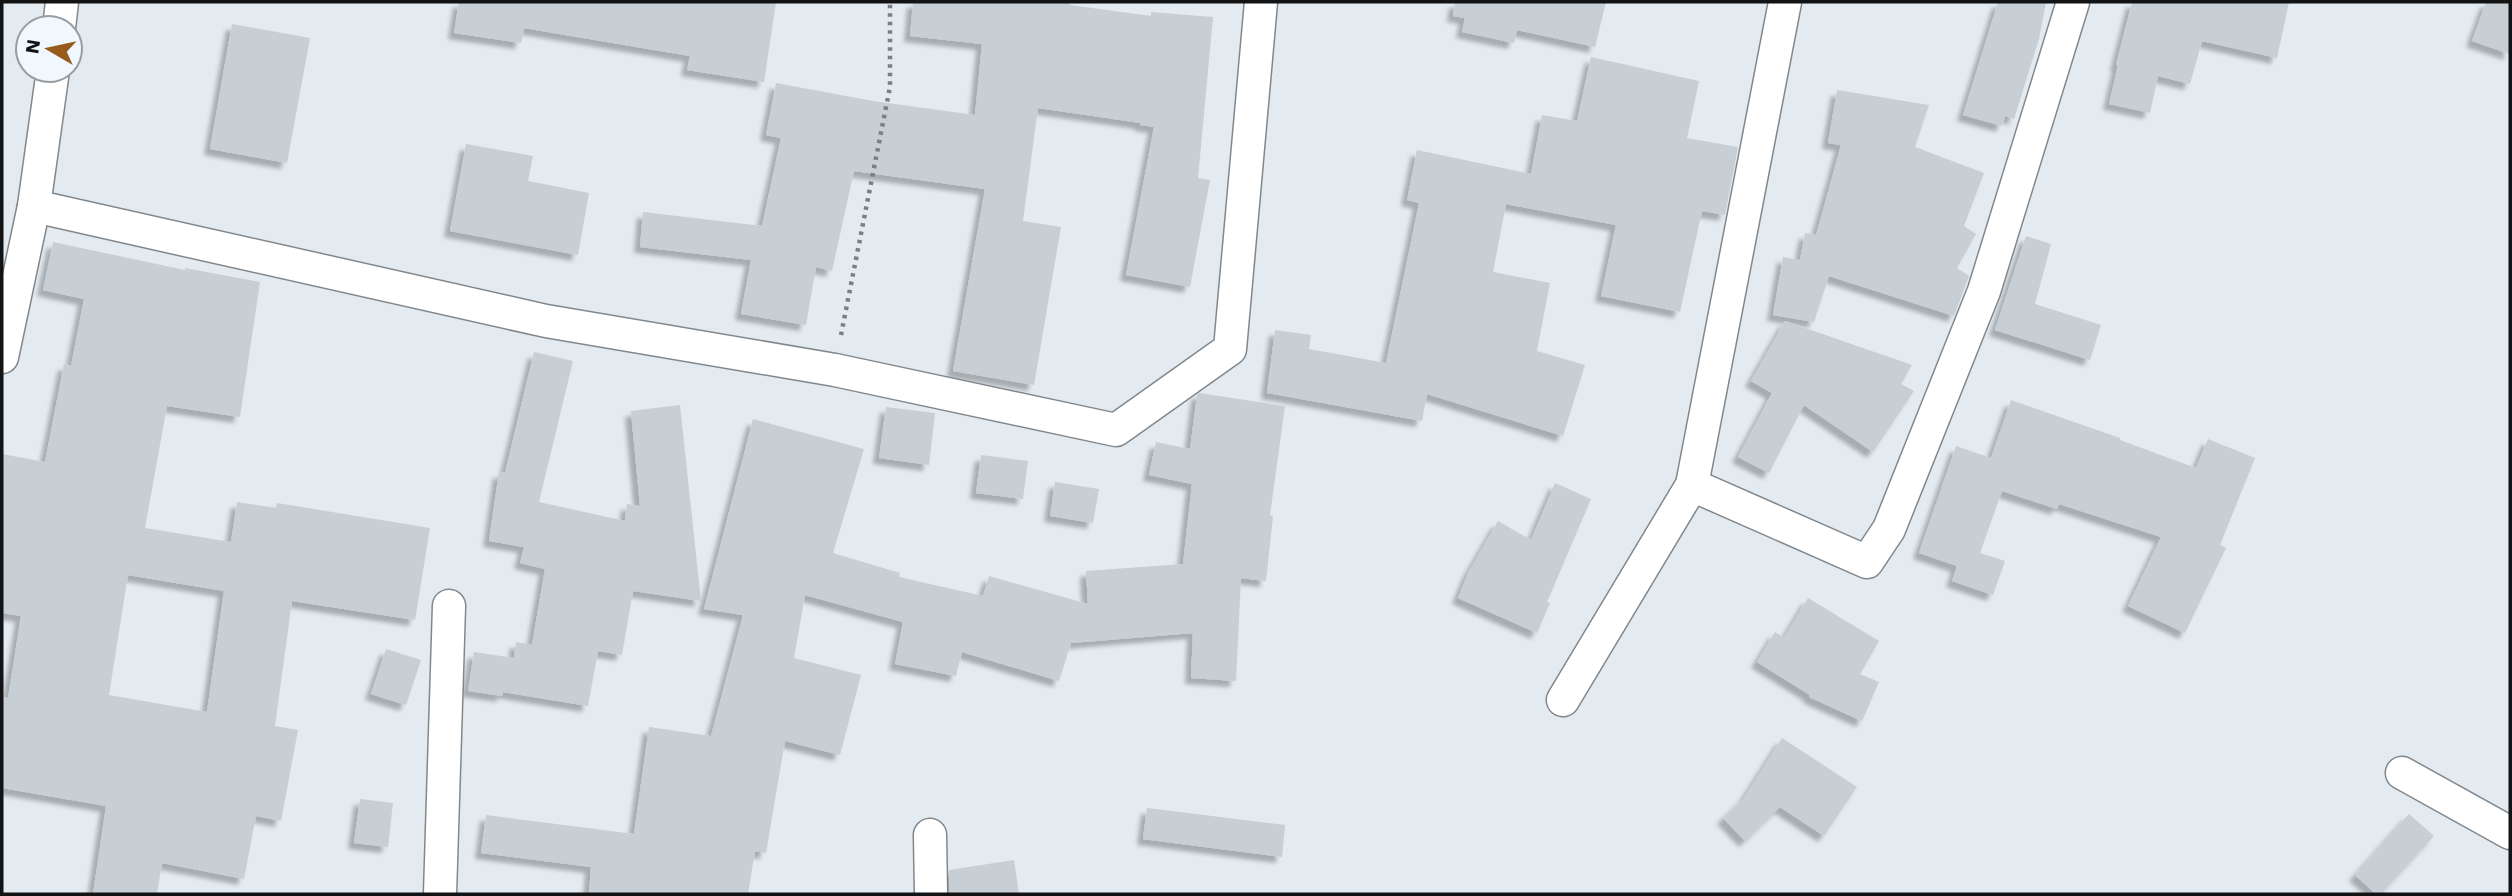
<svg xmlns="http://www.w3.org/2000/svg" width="2512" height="896" font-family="'Work Sans',sans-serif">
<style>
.building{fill:#c7ced4;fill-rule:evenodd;filter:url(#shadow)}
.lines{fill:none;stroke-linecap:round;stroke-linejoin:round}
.street-casing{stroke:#81888d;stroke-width:35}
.path{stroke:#7b7f83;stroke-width:4.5;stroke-dasharray:3.5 5;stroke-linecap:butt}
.street{stroke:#fff;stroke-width:32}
</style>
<defs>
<filter id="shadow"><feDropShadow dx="-6" dy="6" stdDeviation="2" flood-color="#0004"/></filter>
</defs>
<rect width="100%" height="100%" fill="#e3eaf0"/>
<!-- building -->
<g class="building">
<polygon points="459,2 776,2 764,82 687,70 690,56 524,28 521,43 454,33"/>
<polygon points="913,2 1070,2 1070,5 1151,16 1151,12 1213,17 1198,178 1210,180 1190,287 1126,275 1154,127 1140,125 1141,123 1038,108 1023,221 1061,227 1034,385 953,371 985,189 854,171 832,271 816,267 806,325 741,314 751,260 640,247 643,212 762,226 781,138 766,135 776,83 873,101 975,115 982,44 910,36"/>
<polygon points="1455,2 1606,2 1595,47 1517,30 1514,43 1462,32 1465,18 1453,16"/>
<polygon points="1998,2 2046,2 2039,39 2014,119 2005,116 2002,126 1963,115"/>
<polygon points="2132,2 2289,2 2277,58 2202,41 2190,84 2158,76 2150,113 2109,104 2118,65 2116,65"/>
<polygon points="2486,2 2510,2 2510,54 2472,41"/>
<polygon points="232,24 310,38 287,163 210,149"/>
<polygon points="1591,57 1699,81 1687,138 1738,147 1725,215 1702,211 1680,312 1601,296 1616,225 1506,204 1493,272 1550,283 1537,351 1585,365 1563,436 1427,394 1422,421 1267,393 1275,330 1311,335 1309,349 1386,363 1419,203 1407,200 1417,150 1531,174 1542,115 1577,121"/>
<polygon points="1837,90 1929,105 1915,147 1984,173 1964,226 1976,234 1957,268 1969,276 1954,316 1829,276 1814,322 1773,315 1783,257 1800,260 1805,233 1816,235 1841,145 1828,143"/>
<polygon points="466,144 533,156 528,181 589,193 578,255 450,231"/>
<polygon points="2026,236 2051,244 2035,304 2101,325 2090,360 1995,330"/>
<path d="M53,242L185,270V268L260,282L240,417L167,406L145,528L231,542L237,502L276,508L277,503L430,528L415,620L292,601L275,726L298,730L281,821L256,816L244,879L162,863L157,894H93L106,806L2,788V697L8,698L21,616L2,613V454L45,462L64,364L71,366L84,299L43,290ZM128,575L224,591L207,712L109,695Z"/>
<polygon points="1785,321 1912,365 1901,384 1914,391 1873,452 1804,405 1769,473 1738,457 1772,393 1751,381"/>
<polygon points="534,352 573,361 539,502 625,521 627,504 640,506 631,411 680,405 701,601 633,591 622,655 598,651 588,706 503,692 502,696 468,691 474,652 514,658 516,642 532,645 545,569 520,563 524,547 489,541 499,472 505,473"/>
<polygon points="1199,393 1285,406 1270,515 1273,516 1266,581 1241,578 1236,681 1191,678 1193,633 1071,643 1059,681 962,652 956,676 895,664 903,622 805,595 794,658 861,675 840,755 785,741 766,853 755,851 748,894 589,894 591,867 481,853 486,815 634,834 649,727 711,736 743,615 704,609 753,419 864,449 833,553 900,573 899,577 983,596 989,576 1088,604 1086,571 1183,564 1192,484 1149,475 1156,442 1190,449 1197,395"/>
<polygon points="2011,400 2120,438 2120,440 2196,468 2208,439 2255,458 2220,545 2226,548 2185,633 2128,606 2161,537 2059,504 2057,509 2002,491 1980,553 2005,561 1993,595 1952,581 1957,566 1919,553 1956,446 1991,458"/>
<polygon points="886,407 935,413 929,465 879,458"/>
<polygon points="981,455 1028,461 1023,499 976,493"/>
<polygon points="1055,482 1099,489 1093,523 1050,516"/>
<polygon points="1555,483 1591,499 1547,602 1550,603 1537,633 1458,598 1468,573 1498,521 1531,540"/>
<polygon points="1808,598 1879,641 1860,674 1879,682 1862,721 1809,697 1810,695 1757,662 1775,632 1784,638"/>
<polygon points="386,649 421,660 406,705 371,694"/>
<polygon points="1782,738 1857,787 1824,836 1780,807 1745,841 1723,818 1744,798"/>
<polygon points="360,799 393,803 388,847 354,843"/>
<polygon points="1147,808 1285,825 1282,857 1143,839"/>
<polygon points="2409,814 2434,836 2381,894 2376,894 2355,875"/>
<polygon points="1014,860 1019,894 949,894 949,870"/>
</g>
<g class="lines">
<!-- street casing -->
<g class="street-casing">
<g id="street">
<polyline points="59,28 62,2"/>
<polyline points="34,206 546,321 835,370 1116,430 1230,349 1261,2"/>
<polyline points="2,357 34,206 53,70"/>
<polyline points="1692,485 1867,562 1889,529 1984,291 2073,2"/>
<polyline points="1563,700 1692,485 1785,2"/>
<polyline points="2402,773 2510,833"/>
<polyline points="930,835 931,894"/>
<polyline points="440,894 449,606"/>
</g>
</g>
<!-- path -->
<polyline class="path" points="841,335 890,87 890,2"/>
<!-- street -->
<use href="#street" class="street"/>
</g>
<!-- border -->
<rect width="2512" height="896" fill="none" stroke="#111315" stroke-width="7"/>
<!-- north arrow -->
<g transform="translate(49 49) rotate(279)"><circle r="33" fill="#f0f8fe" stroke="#979ca1" stroke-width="2"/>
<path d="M0-5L12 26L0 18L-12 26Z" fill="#975b1c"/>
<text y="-10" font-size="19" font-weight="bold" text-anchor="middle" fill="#111315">N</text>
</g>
</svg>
